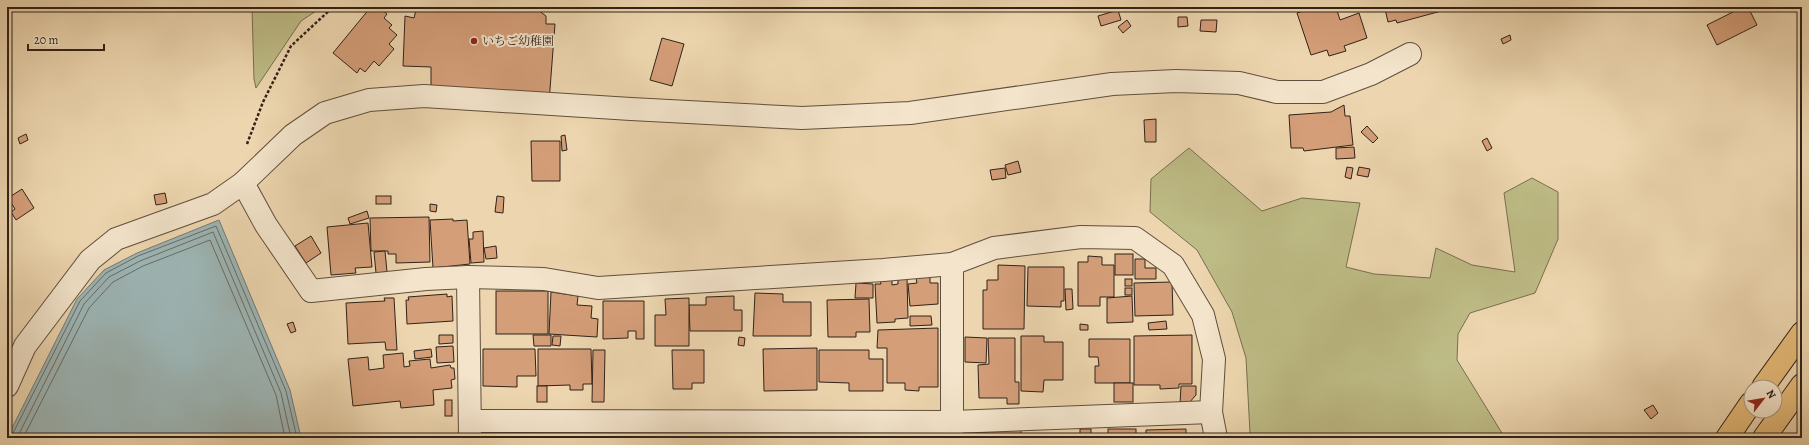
<svg xmlns="http://www.w3.org/2000/svg" width="1809" height="445" font-family="Alegreya,'Noto Serif JP',serif">
<style>
.green{fill:#bebc86;stroke:#786f4f}
.water{fill:#9db6b6;stroke:#727b77}
.lines{fill:none;stroke-linecap:round;stroke-linejoin:round}
.shore{stroke:#676c67;stroke-width:1}
.building{fill:#d49e79;stroke:#312218}
.minor-casing{stroke:#604f3e;stroke-width:24}
.highway-casing{stroke:#312218;stroke-width:24}
.path{stroke:#312218;stroke-width:2.5;stroke-dasharray:3 2;stroke-linecap:butt}
.minor{stroke:#f3e4cb;stroke-width:22}
.highway{stroke:#e6bb78;stroke-width:22}
.poi-dot{fill:#8f2418;stroke:#f3e4cb;stroke-width:1.5}
.labels{text-anchor:middle;dominant-baseline:central;stroke-width:4;stroke-linejoin:round;paint-order:stroke}
.poi-label{font-size:12px;fill:#312218;stroke:#f3e4cb;text-anchor:start}
</style>
<rect width="100%" height="100%" fill="#edd6af"/>
<filter id="stains"><feTurbulence type="fractalNoise" baseFrequency=".005" numOctaves="4"/><feColorMatrix values="0 0 0 0 .2 0 0 0 0 .09 0 0 0 0 .02 0 0 0 .5 -.17"/></filter>
<radialGradient id="worn" r=".72"><stop offset=".6" stop-color="#630" stop-opacity="0"/><stop offset="1" stop-color="#630" stop-opacity=".3"/></radialGradient>
<!-- green -->
<g class="green">
<polygon points="252,7 322,7 301,21 256,88 254,79"/>
<polygon points="1189,148 1262,211 1302,198 1360,203 1346,267 1374,274 1430,278 1436,248 1472,265 1515,272 1504,193 1532,178 1558,192 1558,239 1535,293 1470,313 1458,334 1457,360 1505,438 1256,438 1250,433 1246,358 1232,312 1197,250 1150,212 1151,179"/>
</g>
<!-- water -->
<polygon class="water" points="219,220 290,390 301,438 7,438 77,299 104,270 137,253"/>
<g class="lines">
<!-- shore -->
<g class="shore">
<polyline points="9,438 12,435 80,301 106,273 138,256 216,226 286,391 297,438"/>
<polyline points="17,438 84,304 109,277 140,261 213,232 281,393 291,438"/>
<polyline points="23,438 89,308 113,282 143,266 210,240 276,395 285,438"/>
</g>
</g>
<!-- building -->
<g class="building">
<polygon points="374,7 379,7 387,14 384,18 392,25 389,28 397,35 389,44 394,49 379,66 374,61 365,72 360,68 357,73 333,53 370,8 372,10"/>
<polygon points="423,7 534,7 546,16 546,24 555,24 549,102 431,96 431,67 403,66 405,16 414,18 416,10"/>
<polygon points="1315,7 1336,7 1340,20 1359,13 1367,38 1344,46 1346,51 1329,56 1327,50 1311,55 1297,13"/>
<polygon points="1392,7 1444,7 1445,10 1397,23 1396,20 1388,22 1385,9"/>
<polygon points="1743,7 1748,7 1757,25 1717,45 1707,25"/>
<polygon points="1118,10 1121,20 1101,26 1098,16"/>
<polygon points="1178,17 1187,17 1188,26 1178,27"/>
<polygon points="1127,20 1131,26 1123,33 1118,27"/>
<polygon points="1201,20 1217,20 1216,32 1200,31"/>
<polygon points="1510,35 1511,40 1503,44 1501,39"/>
<polygon points="662,38 684,44 672,86 650,80"/>
<polygon points="1344,105 1345,116 1350,116 1353,145 1304,151 1303,148 1291,148 1289,115 1331,112"/>
<polygon points="1156,119 1156,142 1145,142 1144,120"/>
<polygon points="1367,126 1378,138 1373,143 1361,132"/>
<polygon points="26,134 28,140 20,144 18,138"/>
<polygon points="565,135 567,150 562,151 561,136"/>
<polygon points="1487,138 1492,148 1487,151 1482,141"/>
<polygon points="531,141 560,141 560,181 532,181"/>
<polygon points="1354,147 1355,158 1336,159 1336,148"/>
<polygon points="1018,161 1021,172 1008,175 1005,165"/>
<polygon points="1347,167 1353,168 1351,179 1345,177"/>
<polygon points="1359,167 1370,169 1368,177 1357,175"/>
<polygon points="1005,168 1006,178 992,180 990,170"/>
<polygon points="22,189 34,208 16,220 11,212 15,209 8,198"/>
<polygon points="165,193 167,203 156,205 154,195"/>
<rect x="376" y="196" width="15" height="8"/>
<polygon points="497,196 504,197 503,213 495,212"/>
<polygon points="430,204 437,205 436,212 430,211"/>
<polygon points="367,211 369,218 350,224 348,218"/>
<polygon points="429,217 430,262 396,263 396,254 388,254 388,251 371,251 370,218"/>
<polygon points="453,219 453,221 467,220 470,264 433,268 430,220"/>
<polygon points="368,223 372,267 355,268 356,273 331,275 327,227"/>
<polygon points="483,231 484,262 471,263 469,239 473,239 473,232"/>
<polygon points="311,236 321,253 306,263 295,246"/>
<polygon points="496,246 497,258 486,259 484,248"/>
<polygon points="385,251 387,272 376,273 374,252"/>
<rect x="1115" y="254" width="18" height="21"/>
<polygon points="1088,256 1102,257 1102,265 1114,265 1114,297 1100,297 1100,306 1078,306 1078,262 1088,262"/>
<polygon points="1135,259 1145,259 1145,268 1156,268 1156,279 1135,279"/>
<polygon points="998,265 1025,266 1024,329 983,329 983,290 987,290 987,280 998,280"/>
<polygon points="1028,267 1064,267 1064,301 1061,301 1061,307 1027,306"/>
<polygon points="930,277 930,283 938,283 938,304 910,306 908,284 917,283 916,278"/>
<polygon points="898,279 907,279 908,318 895,319 895,322 877,323 875,284 881,284 880,280 892,280 892,285 898,284"/>
<rect x="1125" y="279" width="7" height="7"/>
<polygon points="1172,282 1173,315 1135,316 1134,283"/>
<polygon points="856,283 873,284 873,298 855,298"/>
<rect x="1125" y="288" width="7" height="7"/>
<polygon points="1065,289 1072,289 1073,309 1066,310"/>
<rect x="496" y="291" width="52" height="43"/>
<polygon points="551,292 578,296 577,305 592,306 591,318 598,319 597,337 549,334"/>
<polygon points="755,293 783,294 783,302 811,302 811,336 753,336"/>
<polygon points="447,294 447,297 452,296 453,321 407,324 406,300 409,300 408,297"/>
<polygon points="734,296 734,310 742,310 742,331 690,331 689,305 706,305 706,297"/>
<polygon points="1132,296 1133,322 1107,323 1107,298"/>
<polygon points="384,298 394,298 397,350 386,350 385,342 348,344 346,303 385,301"/>
<polygon points="689,298 689,346 655,346 655,315 666,315 665,299"/>
<polygon points="869,299 870,332 856,332 856,337 828,337 827,300"/>
<polygon points="603,301 644,301 644,339 636,339 636,331 628,331 628,338 603,339"/>
<polygon points="910,316 931,316 932,325 910,326"/>
<polygon points="1166,321 1167,329 1149,330 1148,323"/>
<polygon points="293,322 296,331 291,333 287,324"/>
<polygon points="1080,324 1088,325 1088,330 1080,330"/>
<polygon points="938,328 938,387 919,387 919,391 905,390 905,383 887,383 887,348 877,348 878,330"/>
<polygon points="439,335 453,335 453,343 439,344"/>
<polygon points="533,335 551,335 551,346 534,346"/>
<polygon points="1192,335 1192,384 1179,384 1179,388 1160,389 1160,385 1134,385 1134,336"/>
<polygon points="553,336 561,336 560,346 552,345"/>
<polygon points="1021,336 1044,336 1044,342 1063,342 1063,380 1044,380 1043,392 1021,391"/>
<polygon points="739,337 745,338 744,346 738,345"/>
<polygon points="965,337 987,338 986,363 965,362"/>
<polygon points="988,338 1015,338 1015,382 1019,382 1019,404 1007,404 1007,398 979,398 978,365 989,364"/>
<polygon points="1089,339 1130,339 1130,383 1095,383 1095,366 1099,366 1098,357 1089,357"/>
<polygon points="453,346 454,362 437,363 436,347"/>
<polygon points="817,348 817,390 764,391 763,349"/>
<polygon points="431,349 432,357 415,359 414,351"/>
<polygon points="483,349 535,349 536,376 517,376 517,387 483,386"/>
<polygon points="538,349 591,349 592,384 583,384 583,390 570,390 570,385 538,386"/>
<polygon points="593,350 605,350 604,402 592,402"/>
<polygon points="672,350 704,350 704,383 692,383 692,389 673,389"/>
<polygon points="819,350 869,350 869,359 883,359 883,391 849,391 849,383 819,382"/>
<polygon points="403,353 404,367 410,366 409,361 430,359 431,368 450,365 451,368 454,368 455,379 451,380 452,388 433,390 434,405 401,408 400,401 353,406 348,359 368,357 369,370 384,368 383,355"/>
<rect x="1114" y="383" width="19" height="19"/>
<rect x="537" y="386" width="10" height="16"/>
<polygon points="1181,386 1196,386 1196,395 1188,404 1180,404"/>
<rect x="445" y="400" width="7" height="16"/>
<polygon points="1653,405 1658,413 1651,419 1644,410"/>
<polygon points="541,427 569,428 569,438 541,438"/>
<polygon points="511,428 525,428 525,438 481,438 511,436"/>
<polygon points="652,428 662,429 662,438 651,438"/>
<polygon points="1021,428 1021,438 973,438 973,433 985,433 985,429"/>
<rect x="813" y="429" width="10" height="9"/>
<polygon points="879,429 879,438 825,438 825,436 830,436 830,431 836,431 836,437 851,436 851,432"/>
<rect x="879" y="429" width="10" height="9"/>
<rect x="1080" y="429" width="11" height="9"/>
<rect x="1108" y="429" width="28" height="9"/>
<polygon points="1186,429 1186,438 1142,438 1142,434 1146,434 1146,430"/>
<rect x="753" y="430" width="20" height="8"/>
<polygon points="904,431 928,431 928,438 890,438 904,437"/>
<polygon points="1079,434 1079,438 1025,438 1025,436"/>
<rect x="700" y="435" width="35" height="3"/>
<polygon points="780,436 813,437 813,438 780,438"/>
</g>
<g class="lines">
<!-- minor casing -->
<g class="minor-casing">
<g id="minor">
<polyline points="243,183 266,225 311,291 426,279 468,277 544,279 598,288 883,270 952,264 994,248 1081,237 1135,238 1173,265 1203,315 1214,359 1211,412 1216,438"/>
<polyline points="952,264 952,438"/>
<polyline points="468,277 470,438"/>
<polyline points="7,386 25,346 90,260 116,239 213,204 243,183 293,135 325,113 369,100 424,96 631,109 802,118 910,113 1112,84 1176,81 1239,83 1277,92 1323,92 1371,74 1410,54"/>
<polyline points="470,421 952,422 1211,412"/>
</g>
</g>
<!-- highway casing -->
<g class="highway-casing">
<g id="highway">
<polyline points="1763,387 1802,333"/>
<polyline points="1727,438 1751,403"/>
<polyline points="1764,438 1802,385"/>
</g>
</g>
<!-- path -->
<polyline class="path" points="247,144 263,102 291,46 333,7"/>
<!-- minor -->
<use href="#minor" class="minor"/>
<!-- highway -->
<use href="#highway" class="highway"/>
</g>
<!-- markers -->
<circle class="poi-dot" cx="474" cy="41" r="4"/>
<g class="labels">
<!-- poi labels -->
<g class="poi-label">
<text x="482" y="41">いちご幼稚園</text>
</g>
</g>
<!-- margin -->
<rect width="1809" height="445" fill="none" stroke="#edd6af" stroke-width="24"/>
<rect x="8" y="8" width="1793" height="429" fill="none" stroke="#312218" stroke-width="2"/>
<rect x="12" y="12" width="1785" height="421" fill="none" stroke="#312218"/>
<!-- north arrow -->
<g transform="translate(1763 399) rotate(59)"><circle r="19" fill="#f3e4cb" stroke="#a59683"/>
<path d="M0-3L7 15L0 10L-7 15Z" fill="#8f2418"/>
<text y="-6" font-size="11" font-weight="bold" text-anchor="middle" fill="#312218">N</text>
</g>
<!-- scale -->
<path d="M28 44v6h76v-6" fill="none" stroke="#312218" stroke-width="2"/>
<text x="34" y="44" font-size="12" fill="#312218" stroke="#f3e4cb" stroke-width="3" paint-order="stroke">20 m</text>
<rect width="100%" height="100%" filter="url(#stains)"/>
<rect width="100%" height="100%" fill="url(#worn)"/>
</svg>
